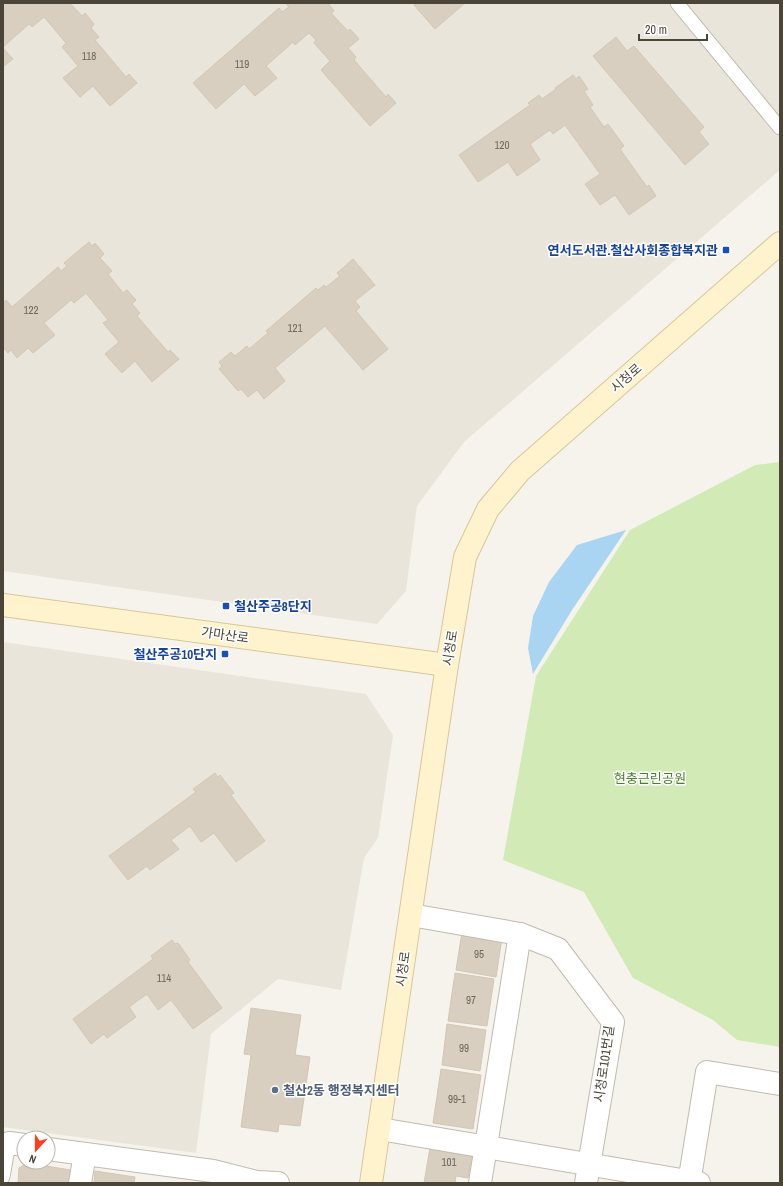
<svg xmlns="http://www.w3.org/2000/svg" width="783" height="1186" font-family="'Archivo Narrow','Noto Sans KR',sans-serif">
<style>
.residential{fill:#eae5da}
.green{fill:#d2eab5}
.water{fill:#a9d4f2}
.building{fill:#d8cfc1;stroke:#d3c7b4}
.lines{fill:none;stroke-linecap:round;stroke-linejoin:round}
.lane-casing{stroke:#c2bbae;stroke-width:15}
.street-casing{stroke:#c2bbae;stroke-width:24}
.secondary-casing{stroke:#d6c79b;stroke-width:24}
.lane{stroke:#fff;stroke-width:13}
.street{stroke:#fff;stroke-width:22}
.secondary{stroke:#fff3cd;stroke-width:22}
.transit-dot{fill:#1a4fb4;stroke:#fff;stroke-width:1.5}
.service-dot{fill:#5c6f8a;stroke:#fff;stroke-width:1.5}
.labels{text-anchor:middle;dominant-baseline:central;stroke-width:3;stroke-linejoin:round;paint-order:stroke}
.number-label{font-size:11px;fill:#6e675b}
.transit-label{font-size:13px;font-weight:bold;fill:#164399;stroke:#fff;text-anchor:end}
.street-label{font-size:13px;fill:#4b4439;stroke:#fff}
.park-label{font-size:13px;fill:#4a7f2a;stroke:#fff}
.service-label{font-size:13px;font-weight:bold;fill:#4e5e75;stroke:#fff;text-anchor:start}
</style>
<rect width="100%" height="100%" fill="#f6f3ec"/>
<!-- residential -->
<g class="residential">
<polygon points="3,3 780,3 780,170 464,442 417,506 406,591 377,624 3,571"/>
<polygon points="3,642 366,694 393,735 378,838 364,858 341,990 278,979 211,1034 196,1153 3,1127"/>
</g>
<!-- green -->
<polygon class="green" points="780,462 780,1047 737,1040 713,1020 633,978 584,892 503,860 536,676 630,530 755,465"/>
<!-- water -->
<polygon class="water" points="626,530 572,610 533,674 528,648 533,616 549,582 577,545"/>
<!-- building -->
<g class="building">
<polygon points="3,3 70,3 82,16 85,13 94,24 91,28 99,37 95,40 126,77 129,74 137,83 110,106 93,86 80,97 63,78 78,66 62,47 66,43 44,17 32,27 29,24 3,47"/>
<polygon points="285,3 328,3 334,11 331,13 348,31 350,29 359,39 348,48 356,57 354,60 386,97 388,94 396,103 370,126 321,70 330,61 314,43 316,40 309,33 295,45 293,42 266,66 277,78 255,96 244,84 216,109 193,83 279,8 282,12 289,7"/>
<polygon points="417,3 465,3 435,29 414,5"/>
<polygon points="616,37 627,51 634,46 704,127 699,132 709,144 685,165 593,56"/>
<polygon points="3,48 13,59 3,67"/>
<polygon points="573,75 576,79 579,76 588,89 584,91 593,105 590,107 604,127 608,124 624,146 620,149 647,187 649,185 656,196 629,215 615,195 600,205 585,184 600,174 565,125 553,134 550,130 530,144 540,160 517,176 508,162 478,182 459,155 530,105 528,103 539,95 542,99 556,89 555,88"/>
<polygon points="89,242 92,246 95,243 104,254 100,258 112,271 108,274 123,293 127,290 136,300 132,304 140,313 137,316 168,352 170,350 179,359 152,382 135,361 122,373 105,354 119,342 103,323 108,320 86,293 74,303 71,300 44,323 55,335 33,353 28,348 17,358 11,350 8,353 3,347 3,303 6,300 12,307 58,267 61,271 67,266 64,263"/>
<polygon points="353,259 375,285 355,301 360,307 356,311 388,349 363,370 325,326 275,368 285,381 264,399 257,390 248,397 241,389 238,391 219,369 222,366 219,362 231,352 235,356 247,346 249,349 268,333 266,331 316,288 318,290 324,285 326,287 340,276 337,273"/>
<polygon points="215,773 218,777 220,775 234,793 231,795 265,841 236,862 214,833 201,842 190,826 171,840 179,849 150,870 147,866 128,880 109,856 196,792 193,789"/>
<polygon points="462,932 502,938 496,977 456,970"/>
<polygon points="172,940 175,944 178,943 190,960 188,962 222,1008 193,1029 171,1000 158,1010 147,994 129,1007 136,1017 107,1038 104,1034 91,1044 73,1019 153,959 151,956"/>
<polygon points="455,973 494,979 487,1026 448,1021"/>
<polygon points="251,1008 301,1015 295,1055 310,1057 300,1126 279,1124 278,1132 241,1127 251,1055 244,1054"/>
<polygon points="447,1024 486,1030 480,1071 442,1065"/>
<polygon points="441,1069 481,1075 473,1129 433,1123"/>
<polygon points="431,1142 473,1149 468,1178 456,1176 455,1183 424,1183"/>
<polygon points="27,1163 71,1170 70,1183 18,1183 19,1168"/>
<polygon points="95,1171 135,1177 134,1183 94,1183"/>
</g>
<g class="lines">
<!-- lane casing -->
<g class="lane-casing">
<g id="lane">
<polyline points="677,3 780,128"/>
<polyline points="3,1177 9,1143"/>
</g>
</g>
<!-- street casing -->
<g class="street-casing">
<g id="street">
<polyline points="411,915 520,934 558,949 613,1022 586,1183"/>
<polyline points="380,1129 699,1183"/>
<polyline points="9,1143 24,1145"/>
<polyline points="48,1149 213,1171 257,1182 278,1183"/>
<polyline points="80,1183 85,1154"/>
<polyline points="480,1183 520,934"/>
<polyline points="689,1183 707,1072 780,1084"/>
</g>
</g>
<!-- secondary casing -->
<g class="secondary-casing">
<g id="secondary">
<polyline points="3,605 447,665"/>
<polyline points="371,1183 447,665 465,557 488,509 520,471 780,243"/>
</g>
</g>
<!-- lane -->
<use href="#lane" class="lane"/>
<!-- street -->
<use href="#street" class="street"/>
<!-- secondary -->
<use href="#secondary" class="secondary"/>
</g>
<!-- markers -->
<g class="transit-dot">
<rect x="722" y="246" width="8" height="8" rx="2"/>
<rect x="222" y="602" width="8" height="8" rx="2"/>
<rect x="221" y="650" width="8" height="8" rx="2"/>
</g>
<circle class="service-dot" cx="275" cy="1090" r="4"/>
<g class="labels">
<!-- number labels -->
<g class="number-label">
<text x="89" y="56">118</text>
<text x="242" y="64">119</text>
<text x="502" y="145">120</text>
<text x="31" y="310">122</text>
<text x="295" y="328">121</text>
<text x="479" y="954">95</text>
<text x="164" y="978">114</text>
<text x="471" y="1000">97</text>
<text x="464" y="1048">99</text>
<text x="457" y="1099">99-1</text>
<text x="449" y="1162">101</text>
</g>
<!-- transit labels -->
<g class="transit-label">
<text x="718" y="250">연서도서관.철산사회종합복지관</text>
<text x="234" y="606" text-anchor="start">철산주공8단지</text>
<text x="217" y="654">철산주공10단지</text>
</g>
<!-- street labels -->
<g class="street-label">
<text transform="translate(626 378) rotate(-41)">시청로</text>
<text transform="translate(225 635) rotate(8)">가마산로</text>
<text transform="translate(450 648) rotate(-81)">시청로</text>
<text transform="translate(403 969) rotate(-82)">시청로</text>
<text transform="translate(604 1064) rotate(-82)">시청로101번길</text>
</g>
<!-- park labels -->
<g class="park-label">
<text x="650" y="778">현충근린공원</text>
</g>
<!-- service labels -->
<g class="service-label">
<text x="283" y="1090">철산2동 행정복지센터</text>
</g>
</g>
<!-- border -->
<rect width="783" height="1186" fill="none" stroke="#4b4439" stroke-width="8"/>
<!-- north arrow -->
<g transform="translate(36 1150) rotate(201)"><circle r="19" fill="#ffffff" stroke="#b7b4b0"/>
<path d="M0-3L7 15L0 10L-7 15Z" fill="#fc3f1d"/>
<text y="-6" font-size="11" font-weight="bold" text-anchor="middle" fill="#4b4439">N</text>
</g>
<!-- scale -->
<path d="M639 34v6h68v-6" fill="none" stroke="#4b4439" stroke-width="2"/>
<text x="645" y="34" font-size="12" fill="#4b4439" stroke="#ffffff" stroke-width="3" paint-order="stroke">20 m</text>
</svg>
